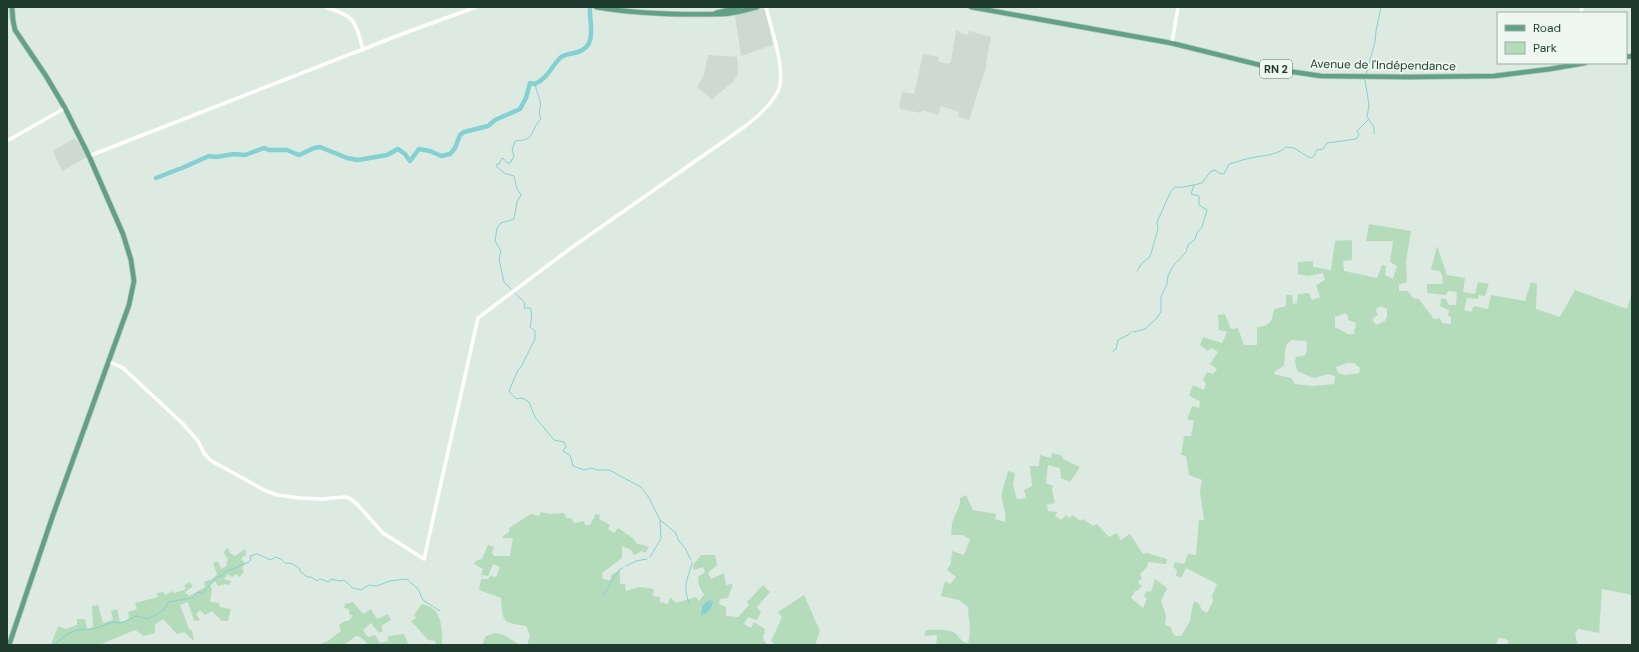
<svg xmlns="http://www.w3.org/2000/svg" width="1639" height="652" font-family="'DM Sans',sans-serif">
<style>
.built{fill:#ccdad1}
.green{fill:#b5dcba;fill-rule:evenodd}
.water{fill:#83d1d2}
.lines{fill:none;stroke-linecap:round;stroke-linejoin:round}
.stream{stroke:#83d1d2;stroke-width:1}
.river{stroke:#83d1d2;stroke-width:4.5}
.major-casing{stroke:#bcc4c0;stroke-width:6}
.minor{stroke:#fff;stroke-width:3.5}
.major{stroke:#60a187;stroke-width:4.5}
.labels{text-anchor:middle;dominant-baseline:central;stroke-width:3.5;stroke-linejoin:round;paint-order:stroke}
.shield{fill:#eef7f1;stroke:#5d7368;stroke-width:1}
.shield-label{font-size:11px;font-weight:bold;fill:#1f3a2e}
.street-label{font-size:12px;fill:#1f3a2e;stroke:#eef7f1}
</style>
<rect width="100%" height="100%" fill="#ddeae2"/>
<!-- built -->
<g class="built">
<polygon points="762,8 766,11 773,45 741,56 735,15"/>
<polygon points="956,30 960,32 960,33 967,35 969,31 991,37 986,63 987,64 969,120 958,117 959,112 941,106 938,115 922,110 921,113 901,109 899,106 902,92 914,94 923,54 939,57 938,61 948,64 951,62"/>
<polygon points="708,55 737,57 738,73 734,81 712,99 697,87 704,75"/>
<polygon points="75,138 87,157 62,171 53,151"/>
</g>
<!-- green -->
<g class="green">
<path d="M1369,224L1411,231L1406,262L1407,282L1399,285V291H1408L1413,298L1419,299L1434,319L1440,318L1442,323L1451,324V317L1448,316L1449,310L1440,306L1441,298L1446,299L1449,305H1456L1457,292L1448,291L1446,295L1427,293V284H1443L1442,275L1440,271L1431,270L1437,246L1447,275L1465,278L1463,292L1475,294L1478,282L1489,284L1485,296L1478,295V299L1467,298L1464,310L1471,312L1474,306L1488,309L1491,295L1525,301L1531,282L1537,284L1536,309L1560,317L1575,290L1627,309L1632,292V595L1602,589L1599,633L1578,629L1575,634L1578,645H1508V641L1506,639L1499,638L1496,645H936L937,635L924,636L926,630C934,630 945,629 953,632C960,635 959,642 968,643C972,631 968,619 968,607L959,600L941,596L945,581L950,584L956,577L947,570L951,563L952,551L964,555L970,539L962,535H951L952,523L960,504V498L966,495L973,510L996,514L995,519L1005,522C1007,512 1002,506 1002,496C1002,488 1006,479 1008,471L1015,473L1013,485L1017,499L1026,498L1024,490L1032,486L1030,466H1039L1040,455L1051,458L1052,453L1061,455L1063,459L1080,467L1070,482L1061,478L1060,468L1048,465L1046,483L1053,486L1052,490L1055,503L1047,505L1048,511L1057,512L1055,516L1061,520L1066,515L1069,518L1073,515L1080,521L1083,519L1093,526L1097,524L1109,537L1117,533L1121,540L1130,534L1143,554L1147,553L1167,559L1166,564L1148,562L1147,567L1140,574L1142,578L1138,582L1142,586L1137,591H1135L1131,598L1143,608L1147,599L1144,596L1147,591L1151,592L1155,579L1167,588L1161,601L1166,615L1165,625L1171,627L1172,632L1175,636H1181L1190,621L1193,604L1195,601L1199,604L1202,610L1207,613L1213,601L1212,596L1217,584L1186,568L1181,578L1176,576L1177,570L1173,567L1175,562L1184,564L1188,554L1196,555L1199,520H1204L1200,491L1202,480L1189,475L1186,456L1181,455L1184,436H1191L1194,421L1187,419L1192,406L1199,408L1200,401L1189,396L1193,385L1204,390L1206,384L1203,380L1207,372L1213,374L1217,369L1210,364L1218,352L1211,348L1208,351L1200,345L1203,337L1222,343L1227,332L1219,330L1218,315L1225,314L1231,329L1238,328L1244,345H1257V327C1270,326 1272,322 1274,309L1286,306V295H1292L1293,304L1297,303L1298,294L1309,293L1312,300L1320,297L1316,285L1325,280L1323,273L1309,276L1298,274V262L1313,261V267L1331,270L1335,241L1352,240V260L1343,261L1344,271L1377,278L1382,265L1386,266L1385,275L1393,279L1397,266L1390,262L1393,241H1366ZM1381,306L1387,309V316L1385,321L1376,325L1372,319L1378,315L1376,311L1377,308ZM1345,313L1348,316V320L1356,323L1354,334H1348L1335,327V317ZM1292,340L1306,341L1307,344L1306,355L1296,357L1295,361L1297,371L1314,378L1328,374L1335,376L1334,384L1313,386L1295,384L1291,378L1274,374L1275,371L1284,366C1286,358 1282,344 1292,340ZM1347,363H1354L1360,368L1359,373L1345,375L1338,373L1336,367Z"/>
<path d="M541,512L551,514L564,513L566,518H571L574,523L584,521L585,525H590L596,514L600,515L599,519L610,525L608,529L614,533L618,528L634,539L637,544L644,545L649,547L645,553L642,551L634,555L631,550L622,546V558L602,573L603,579L610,580L611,575L620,570V584H625L626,591L639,587L654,589L653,596L660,597V602L668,604L670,597L676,603L696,597L699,601L704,595L699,586L698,577L705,572L703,567L694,570L693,565L701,555H715L717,565L708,573L711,579L724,573L726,585L733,584L728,598L720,599L719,604L726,607V616L738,617L749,605L747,602L763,585L770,592L757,607L761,612L757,620L748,617L744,624L751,628L754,622L765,629L763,638L767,645H527L530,636L526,626C502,622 503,623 501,598L479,590L481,579H488L490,576L496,577L500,567L493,564L488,576L481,575L483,569L474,564L476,561L482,559L488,545L494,547L492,553L494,556H510L513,538H503V536L509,532V528L531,514L539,516Z"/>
<polygon points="228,548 230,553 235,556 245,549 246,555 241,558 245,564 242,568 244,572 239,577 236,574 232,577 228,574 224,579 231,581 229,585 225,584 218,586 215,581 210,585 212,589 210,602 219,603 220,607 231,609 228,621 222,621 212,611 205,615 200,610 196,614 200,620 194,621 188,602 180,605 189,629 192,630 194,641 184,632 177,634 163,619 155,624 155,633 144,636 135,630 99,645 51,645 58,626 66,629 77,625 77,619 85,619 87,629 93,627 92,606 98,605 103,623 113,620 111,611 117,609 120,622 125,621 129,618 128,612 137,609 135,603 158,597 157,593 163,592 165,595 173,591 174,593 186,589 184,585 190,582 193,586 185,592 189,596 205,587 204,582 212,579 217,574 213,563 218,561 221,569 226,566 228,559 223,552"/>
<polygon points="804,595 820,631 815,645 775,645 771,641 782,617 778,612"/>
<polygon points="353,602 363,614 371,609 377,619 388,614 391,620 381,626 383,631 379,633 371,623 363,630 368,637 375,635 380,643 388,641 388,636 404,634 409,645 369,645 360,637 356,636 344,645 318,645 328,641 341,631 339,625 345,621 348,621 353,616 349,614 349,609 344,608 345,604"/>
<path d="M422,604C426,605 432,607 434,610C442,617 443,635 442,645H437L435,641L428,640L411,621L416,618L414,615Z"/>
<polygon points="495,633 504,635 520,645 482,645 486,636"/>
</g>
<!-- water -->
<path class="water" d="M709,600L713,602C712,608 707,614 701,616L702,606Z"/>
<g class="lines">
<!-- stream -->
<g class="stream">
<polyline points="9,7 10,18"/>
<polyline points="11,23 13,29"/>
<polyline points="14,32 18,39"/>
<polyline points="19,40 44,77"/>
<polyline points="1366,74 1375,42 1376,31 1381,7"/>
<polyline points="1365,80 1369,105 1367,117 1374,127 1374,134"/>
<path d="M1137,271L1142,263L1150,257L1158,229L1157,222L1171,191L1175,187C1185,188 1193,185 1202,183L1210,172L1215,170L1219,173L1224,174L1229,164C1238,162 1247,158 1256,157C1267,155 1277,155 1286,147L1294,148L1310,158C1317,156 1313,154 1317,150L1323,149L1327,143L1356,139L1359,135L1357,131L1368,120"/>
<path d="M511,289L504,282L499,259L501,251L495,241L497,228L501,223L514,219L517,202L521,195L517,189L514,176L504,173L496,166L497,164H499L502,158L504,159L507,163H510L514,156L512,150L515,141C528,140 530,139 535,127C536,124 540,121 541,118C537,110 542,108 540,100C538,95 536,89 535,84"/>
<path d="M515,293L525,303L524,308H530C533,314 531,321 530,327L535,331V339L521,367L518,370L509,391L516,399L522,398L529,402L535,417L554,440L564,442L566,447L563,451L570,455L573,466L584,470L592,468L597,470H609L641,487L649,498L660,520L675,532L679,541L685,548L691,560"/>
<polyline points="1133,332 1145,329 1156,319 1161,312 1161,297 1167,284 1168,276 1173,266 1186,252 1188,245 1195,239 1197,233 1202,227 1207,210 1199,205 1199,196 1191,194 1194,185"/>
<polyline points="1113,351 1116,349 1118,340 1128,335 1131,332"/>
<polyline points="650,557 661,539 660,521"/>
<polyline points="626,566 636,561 647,559"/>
<polyline points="410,582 418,589 423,600 440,611"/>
<polyline points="603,596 619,570 623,568"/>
<path d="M689,603C682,584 688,580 692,563"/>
<path d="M57,645V642L69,633L77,630L93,629L113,622L119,623L127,621L136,616L148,619L164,610L168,602L192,598L198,592L202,594L217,577L221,576L225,572L249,562L251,560L250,556L257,554L271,560L275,557L281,559C284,563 286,564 291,563L299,568L300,571L307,577H311L317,581L320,579L329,582L331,579L339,581L344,580L353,588L361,590L369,585L377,586L390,581L406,579L409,580"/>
</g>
<!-- river -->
<g class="river">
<path d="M182,168L209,156L216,157L234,154L245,155L264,148L269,150H287L299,155L314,148L320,147L347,158L358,160L387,155L398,149L405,154L410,161L419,149L430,151L441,156L450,154L455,148L460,135L464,132L488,126L495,120L520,109L526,98L530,83L535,84C548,78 551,67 560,58C564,54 572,54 578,52C598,45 589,24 590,7"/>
<polyline points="156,178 179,169"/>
</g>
<!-- major casing -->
<g class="major-casing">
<g id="major">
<path d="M596,7C637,14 680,15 721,14C733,14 746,10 757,7"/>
<polyline points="971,7 1171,43 1280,70 1321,76 1409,77 1494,76 1550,69 1585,63"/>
<polyline points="716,13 740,7"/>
<polyline points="1626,57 1632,56"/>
<polyline points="9,645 53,515 129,305 134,281 131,260 123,234 89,156 65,108 46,76 15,30 13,20 12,7"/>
</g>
</g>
<!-- minor -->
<g class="minor">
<path d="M325,7C355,16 355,20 363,50"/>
<polyline points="1581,13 1582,7"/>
<polyline points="1172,43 1178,7"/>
<polyline points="7,141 65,108"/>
<polyline points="89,156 402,34 476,7"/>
<path d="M110,362L123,368L183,424L198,441L204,453L210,460L264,490L277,495L300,498L322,499L344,497L349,498L357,504L383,533L424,559L478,318L571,248L747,125C758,116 771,105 778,91C787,72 771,29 766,7"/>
</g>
<!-- major -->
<use href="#major" class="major"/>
</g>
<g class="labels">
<!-- shield labels -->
<rect class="shield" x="1260" y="60" width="32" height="18" rx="3"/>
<g class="shield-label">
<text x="1276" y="69">RN 2</text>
</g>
<!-- street labels -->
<g class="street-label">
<text transform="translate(1383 65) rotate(1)">Avenue de l'Indépendance</text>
</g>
</g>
<!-- border -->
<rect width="1639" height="652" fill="none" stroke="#1f3a2e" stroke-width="16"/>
<!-- legend -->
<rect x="1497" y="12" width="130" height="52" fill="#eef7f1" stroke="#9baba3"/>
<rect x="1505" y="25" width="20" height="6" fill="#60a187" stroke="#9baba3"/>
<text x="1533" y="32" font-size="12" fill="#1f3a2e">Road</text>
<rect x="1505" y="42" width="20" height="12" fill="#b5dcba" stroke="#9baba3"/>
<text x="1533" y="52" font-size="12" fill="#1f3a2e">Park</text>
</svg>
